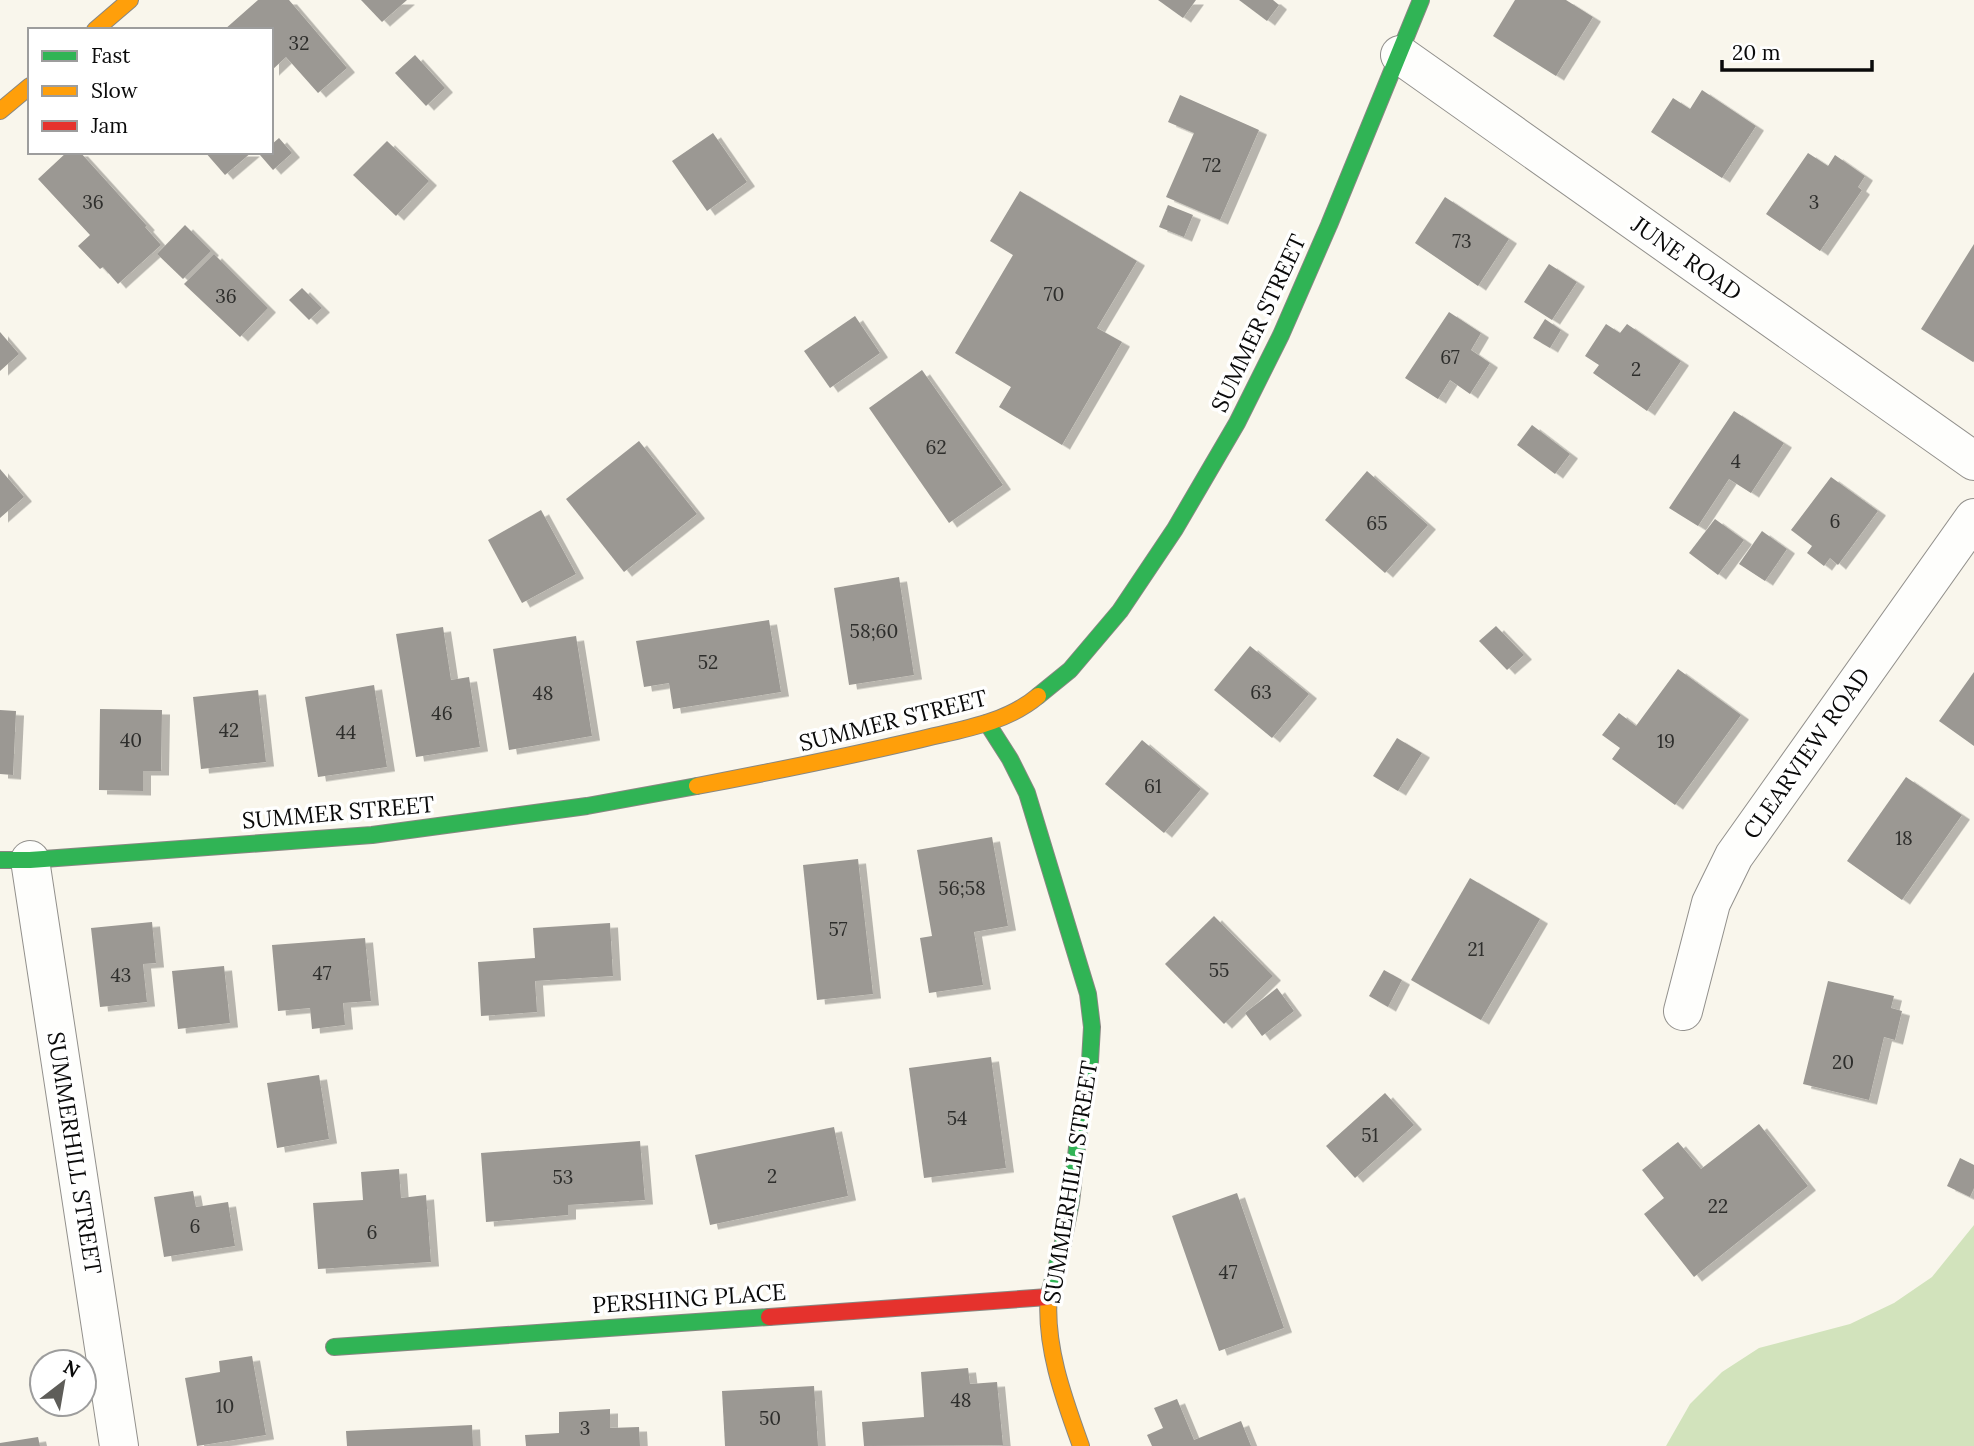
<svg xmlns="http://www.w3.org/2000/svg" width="1974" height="1446" font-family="Lora,serif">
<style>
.forest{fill:#d2e3bc}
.building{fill:#9b9893;filter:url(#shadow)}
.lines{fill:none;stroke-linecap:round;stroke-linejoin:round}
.street-casing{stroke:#92908c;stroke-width:40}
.fast-casing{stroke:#888782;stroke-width:18}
.slow-casing{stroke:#888782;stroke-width:18}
.jam-casing{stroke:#888782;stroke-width:18}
.street{stroke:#fefefc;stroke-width:38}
.fast{stroke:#30b455;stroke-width:16}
.slow{stroke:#ff9f0a;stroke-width:16}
.jam{stroke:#e5322d;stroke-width:16}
.labels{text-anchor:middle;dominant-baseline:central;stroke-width:7;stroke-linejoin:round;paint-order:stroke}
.number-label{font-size:19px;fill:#2e2e2c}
.street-label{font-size:23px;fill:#0a0a0a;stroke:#fff}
</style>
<defs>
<filter id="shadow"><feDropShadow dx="8" dy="4.5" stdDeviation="0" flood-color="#0004"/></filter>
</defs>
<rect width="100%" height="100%" fill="#f9f6ec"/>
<!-- forest -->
<polygon class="forest" points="1974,1225 1974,1446 1666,1446 1690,1404 1722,1372 1759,1348 1850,1324 1894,1303 1932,1277"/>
<!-- building -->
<g class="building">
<polygon points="258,0 289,0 347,68 318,93 286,57 271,71 271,30 224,30"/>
<polygon points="361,0 407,0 382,22"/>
<polygon points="1158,0 1196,0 1183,18"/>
<polygon points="1239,0 1273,0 1279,5 1267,21"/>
<polygon points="1515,0 1566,0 1593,17 1556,76 1493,36"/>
<polygon points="415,55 445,88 426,106 395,73"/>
<polygon points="1702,90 1756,126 1722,178 1651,132 1673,98 1690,109"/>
<polygon points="1180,95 1259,130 1220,220 1166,197 1194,133 1168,122"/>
<polygon points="713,133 747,182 707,211 672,161"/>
<polygon points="279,138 292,153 273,170 260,155 271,152 271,145"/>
<polygon points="387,141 429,181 396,216 353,175"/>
<polygon points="67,152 80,152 147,226 145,227 161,245 118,284 103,267 100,269 78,246 90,235 38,179"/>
<polygon points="205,152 252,152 225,175"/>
<polygon points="1808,153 1828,166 1835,155 1865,176 1858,187 1862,190 1820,251 1766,214"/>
<polygon points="1020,191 1137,261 1097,328 1122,342 1062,445 999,407 1011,387 955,353 1013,255 990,241"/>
<polygon points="1445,197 1509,239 1478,286 1415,243"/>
<polygon points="1168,205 1193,215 1184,237 1159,227"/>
<polygon points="185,225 211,251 183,279 157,254"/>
<polygon points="1974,244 1974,361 1973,362 1921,329"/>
<polygon points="214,254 268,308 240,337 184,284"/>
<polygon points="1549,264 1577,282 1552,320 1524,302"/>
<polygon points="302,288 322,308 309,320 289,300"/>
<polygon points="1449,312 1481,333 1471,350 1490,363 1470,394 1450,380 1438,399 1405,378"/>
<polygon points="855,316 880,353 830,388 804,351"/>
<polygon points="1545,319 1561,330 1550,348 1533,338"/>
<polygon points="1606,324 1620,333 1627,324 1681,361 1647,411 1593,373 1599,365 1585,356"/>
<polygon points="0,332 19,354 0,371"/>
<polygon points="922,370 1003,485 949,523 869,408"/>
<polygon points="1734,411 1784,443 1751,493 1729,479 1698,526 1669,508"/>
<polygon points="1532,425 1570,454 1555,474 1517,445"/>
<polygon points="639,441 697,514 624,572 566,499"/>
<polygon points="0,469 24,497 0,518"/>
<polygon points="1367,471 1428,525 1385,573 1325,520"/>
<polygon points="1831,477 1878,511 1838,565 1830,558 1824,566 1807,553 1812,546 1791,530"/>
<polygon points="541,510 576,574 522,603 488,540"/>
<polygon points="1715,519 1744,540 1718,575 1689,553"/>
<polygon points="1762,531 1787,549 1765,581 1739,564"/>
<polygon points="899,577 914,675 849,685 834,588"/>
<polygon points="769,620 781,692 673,709 669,683 644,687 636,641"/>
<polygon points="1496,626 1524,655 1507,670 1479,641"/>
<polygon points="443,627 451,680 469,677 480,747 416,757 396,634"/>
<polygon points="576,636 592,736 509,750 493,649"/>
<polygon points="1250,646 1309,694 1272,738 1214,690"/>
<polygon points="1678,669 1741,715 1675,805 1612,759 1620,748 1602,735 1619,713 1636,726"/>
<polygon points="1974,672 1974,746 1939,721"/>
<polygon points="374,685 387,767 318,777 305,697"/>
<polygon points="258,690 266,762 201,769 193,697"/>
<polygon points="100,709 162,710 161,771 143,771 143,791 99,790"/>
<polygon points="0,710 16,711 13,775 0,774"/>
<polygon points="1397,738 1422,753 1398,791 1373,776"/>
<polygon points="1142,740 1201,789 1164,833 1105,784"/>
<polygon points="1906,777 1962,815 1902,900 1847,861"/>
<polygon points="992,837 1008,926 974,932 983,985 929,993 920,938 932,936 917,850"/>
<polygon points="858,859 873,994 817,1000 803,865"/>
<polygon points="1470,878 1540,919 1481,1020 1411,980"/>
<polygon points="1214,916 1273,976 1224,1024 1165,964"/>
<polygon points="152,922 156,963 143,964 147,1002 100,1007 91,928"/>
<polygon points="610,923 613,976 535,981 537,1012 481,1016 478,962 535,958 533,928"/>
<polygon points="365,938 371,1001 343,1003 345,1025 312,1029 310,1008 278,1011 272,945"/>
<polygon points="224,966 230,1023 178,1029 172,971"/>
<polygon points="1384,970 1402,980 1388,1007 1369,996"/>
<polygon points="1828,981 1894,996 1891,1008 1902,1011 1895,1040 1884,1037 1869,1100 1803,1084"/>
<polygon points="1277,988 1294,1011 1262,1036 1245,1013"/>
<polygon points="991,1057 1006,1168 924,1178 909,1068"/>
<polygon points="319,1075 329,1139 277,1148 267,1083"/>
<polygon points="1385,1093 1414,1125 1355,1178 1326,1146"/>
<polygon points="1759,1124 1808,1186 1694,1277 1644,1214 1664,1198 1642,1170 1678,1142 1701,1169"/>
<polygon points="834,1127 848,1196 710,1225 695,1155"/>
<polygon points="640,1141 645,1200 568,1205 568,1215 486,1222 481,1153"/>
<polygon points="1960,1158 1974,1165 1974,1188 1970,1197 1947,1186"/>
<polygon points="399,1169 401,1198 426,1195 431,1262 318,1269 313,1203 363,1200 361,1172"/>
<polygon points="193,1191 196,1207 228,1202 235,1246 164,1257 154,1197"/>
<polygon points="1237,1193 1284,1328 1219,1351 1172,1216"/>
<polygon points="252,1356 266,1435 197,1446 185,1378 220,1372 219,1361"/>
<polygon points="968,1368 970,1384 997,1382 1003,1445 864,1446 862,1422 924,1417 921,1372"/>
<polygon points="814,1386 818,1446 725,1446 722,1391"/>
<polygon points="1177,1399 1194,1440 1241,1421 1251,1446 1152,1446 1147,1435 1163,1428 1154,1408"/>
<polygon points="610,1409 610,1428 639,1427 640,1446 526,1446 525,1435 559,1433 559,1412"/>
<polygon points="472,1425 473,1446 347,1446 346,1431"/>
<polygon points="38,1437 40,1446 0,1446 0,1443"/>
</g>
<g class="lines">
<!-- street casing -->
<g class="street-casing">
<g id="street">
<polyline points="1400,55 1974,461"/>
<polyline points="30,860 119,1446"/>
<polyline points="1683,1011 1711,903 1734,856 1974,518"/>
</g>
</g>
<!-- fast casing -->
<g class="fast-casing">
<g id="fast">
<polyline points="1038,696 1070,670 1120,611 1175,529 1237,423 1281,335 1329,225 1421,0"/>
<polyline points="987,723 1010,759 1027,793 1088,994 1092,1027 1090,1061 1080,1120 1071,1202 1062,1247 1049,1294"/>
<polyline points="0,860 30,860 372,835 587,806 697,786"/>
<polyline points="334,1347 769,1317"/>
</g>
</g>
<!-- slow casing -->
<g class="slow-casing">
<g id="slow">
<polyline points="95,30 130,0"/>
<polyline points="0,111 30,86"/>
<path d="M697,786C771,772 845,757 918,740C958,730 1005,724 1038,696"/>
<path d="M1049,1294C1044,1345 1064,1399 1081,1446"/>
</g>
</g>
<!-- jam casing -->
<g class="jam-casing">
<polyline id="jam" points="769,1317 1048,1297"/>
</g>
<!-- street -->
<use href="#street" class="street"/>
<!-- fast -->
<use href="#fast" class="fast"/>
<!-- slow -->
<use href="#slow" class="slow"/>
<!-- jam -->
<use href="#jam" class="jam"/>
</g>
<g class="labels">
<!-- number labels -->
<g class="number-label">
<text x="299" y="43">32</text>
<text x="1212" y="165">72</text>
<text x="93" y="202">36</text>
<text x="1814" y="202">3</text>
<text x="1462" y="241">73</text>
<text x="1054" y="294">70</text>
<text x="226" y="296">36</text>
<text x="1450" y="357">67</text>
<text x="1636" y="369">2</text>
<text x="936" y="447">62</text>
<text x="1736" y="461">4</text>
<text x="1835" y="521">6</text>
<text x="1377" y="523">65</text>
<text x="874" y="631">58;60</text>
<text x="708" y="662">52</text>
<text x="1261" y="692">63</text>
<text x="543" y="693">48</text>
<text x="442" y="713">46</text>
<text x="229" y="730">42</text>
<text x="346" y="732">44</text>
<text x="131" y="740">40</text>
<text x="1666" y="741">19</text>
<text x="1153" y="786">61</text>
<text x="1904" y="838">18</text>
<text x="962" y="888">56;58</text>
<text x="838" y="929">57</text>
<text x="1476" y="949">21</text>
<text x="1219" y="970">55</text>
<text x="322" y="973">47</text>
<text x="121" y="975">43</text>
<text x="1843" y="1062">20</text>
<text x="957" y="1118">54</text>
<text x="1370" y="1135">51</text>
<text x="772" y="1176">2</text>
<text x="563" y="1177">53</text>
<text x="1718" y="1206">22</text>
<text x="195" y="1226">6</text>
<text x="372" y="1232">6</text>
<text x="1228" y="1272">47</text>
<text x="961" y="1400">48</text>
<text x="225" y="1406">10</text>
<text x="770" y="1418">50</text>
<text x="585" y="1428">3</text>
</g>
<!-- street labels -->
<g class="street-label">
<text transform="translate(1687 258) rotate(35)">JUNE ROAD</text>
<text transform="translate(1258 323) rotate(-65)">SUMMER STREET</text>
<text transform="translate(893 720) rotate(-14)">SUMMER STREET</text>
<text transform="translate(1806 753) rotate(-55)">CLEARVIEW ROAD</text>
<text transform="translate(338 812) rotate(-5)">SUMMER STREET</text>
<text transform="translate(75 1153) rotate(81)">SUMMERHILL STREET</text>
<text transform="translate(1070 1182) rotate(-81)">SUMMERHILL STREET</text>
<text transform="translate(689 1298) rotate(-4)">PERSHING PLACE</text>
</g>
</g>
<!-- legend -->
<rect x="28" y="28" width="245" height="126" fill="#ffffff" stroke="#9d9d9d" stroke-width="2"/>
<rect x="42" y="51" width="35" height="10" fill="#30b455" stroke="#9d9d9d" stroke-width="2"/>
<text x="91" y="63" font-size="21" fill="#0a0a0a">Fast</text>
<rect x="42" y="86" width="35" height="10" fill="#ff9f0a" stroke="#9d9d9d" stroke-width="2"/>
<text x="91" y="98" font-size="21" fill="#0a0a0a">Slow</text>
<rect x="42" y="121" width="35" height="10" fill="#e5322d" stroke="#9d9d9d" stroke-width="2"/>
<text x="91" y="133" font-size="21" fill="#0a0a0a">Jam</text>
<!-- north arrow -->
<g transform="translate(63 1383) rotate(31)"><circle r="33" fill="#ffffff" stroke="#9d9d9d" stroke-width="2"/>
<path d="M0-5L12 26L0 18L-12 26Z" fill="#5e5d59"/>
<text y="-10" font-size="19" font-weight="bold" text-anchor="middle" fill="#0a0a0a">N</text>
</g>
<!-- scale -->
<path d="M1722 60v10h150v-10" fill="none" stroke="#0a0a0a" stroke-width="3.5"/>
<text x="1732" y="60" font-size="21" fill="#0a0a0a" stroke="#ffffff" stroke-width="5" paint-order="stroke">20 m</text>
</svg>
